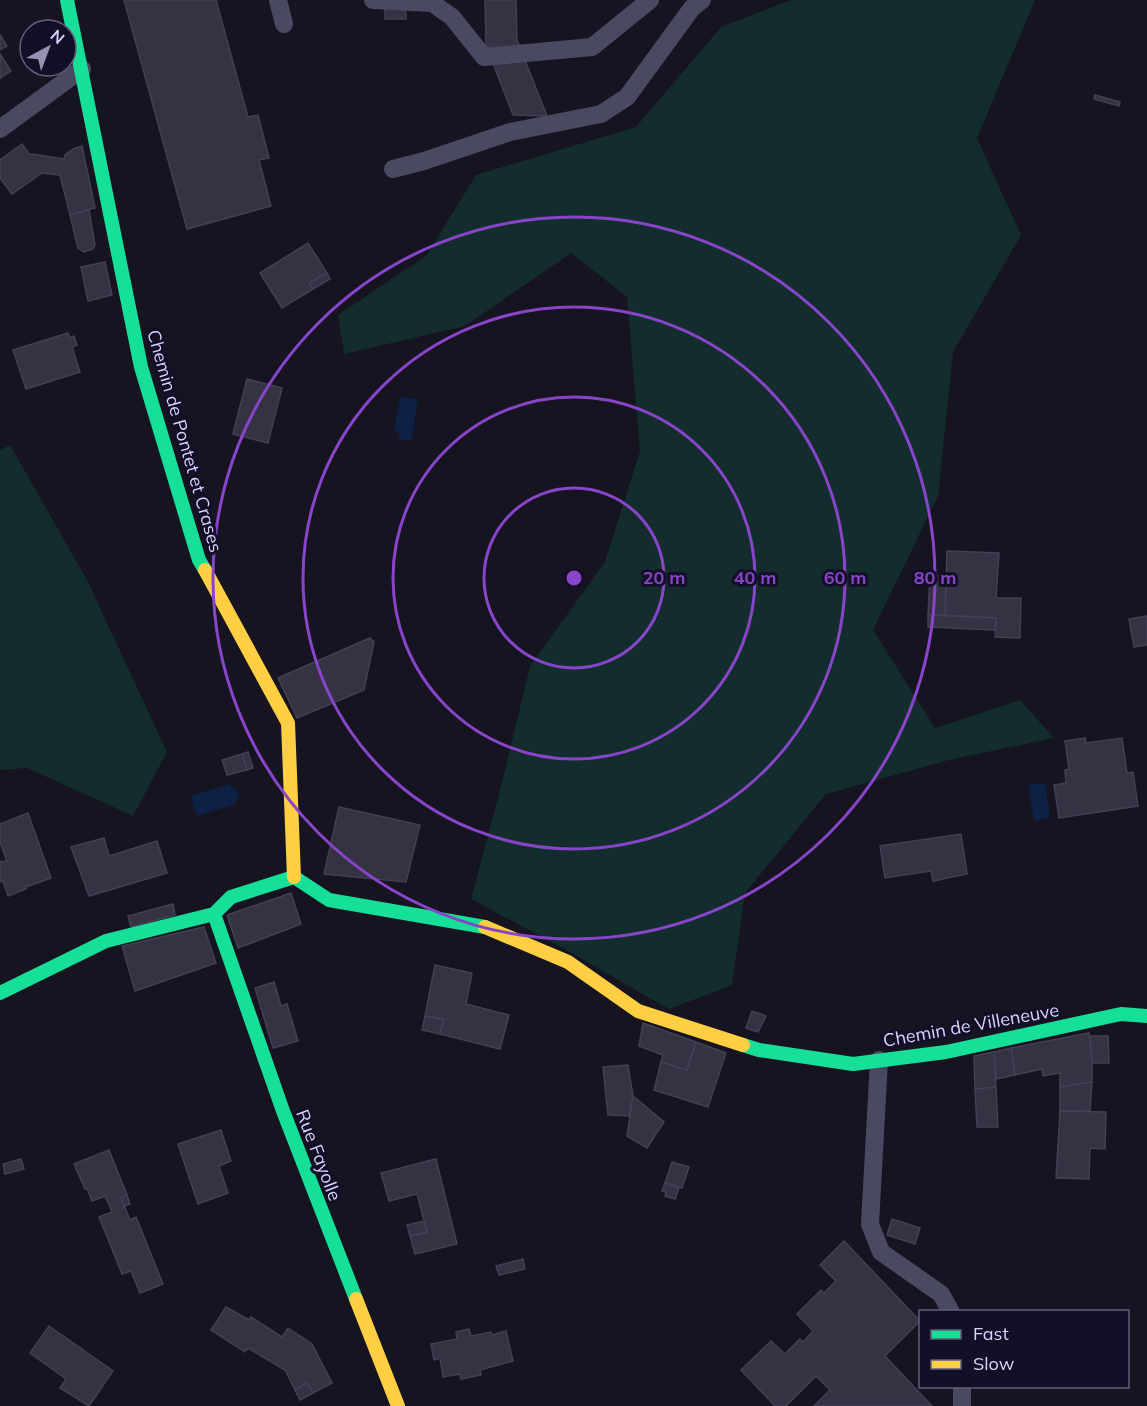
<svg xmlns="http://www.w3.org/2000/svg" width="1147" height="1406" font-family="Mulish,sans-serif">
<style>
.green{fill:#132c2d}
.water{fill:#0d2144}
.building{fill:#343243;stroke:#433f54;stroke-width:1.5}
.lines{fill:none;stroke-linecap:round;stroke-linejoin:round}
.lane{stroke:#4a4962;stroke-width:18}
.fast{stroke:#16e098;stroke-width:14}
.slow{stroke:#ffcf43;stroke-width:14}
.ring{fill:none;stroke:#8945c9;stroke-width:3}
.labels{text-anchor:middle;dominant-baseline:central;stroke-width:6;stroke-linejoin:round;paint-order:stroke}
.street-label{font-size:18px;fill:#d9d4ff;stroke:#130f26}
.centre{fill:#8945c9;stroke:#130f26;stroke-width:3}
.ring-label{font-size:18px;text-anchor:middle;font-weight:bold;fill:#8945c9;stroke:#130f26;stroke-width:6;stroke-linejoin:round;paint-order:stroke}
</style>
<rect width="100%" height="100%" fill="#161421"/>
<!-- green -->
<g class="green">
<polygon points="791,0 1035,0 977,138 1021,235 953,352 938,496 873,630 935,728 1020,700 1054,738 949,760 826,794 745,893 732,985 669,1009 568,951 471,899 503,779 530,666 605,562 640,451 627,297 571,253 465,326 344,354 338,315 426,256 476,175 636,127 721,27"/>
<polygon points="10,445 87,580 167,752 133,816 27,768 0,770 0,450"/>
</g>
<!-- water -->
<g class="water">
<polygon points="400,397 418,399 411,441 398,439 399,433 394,432"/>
<polygon points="1045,783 1050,818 1034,821 1028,785"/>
<polygon points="230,784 231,787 236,789 239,793 238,798 235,801 236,804 197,816 191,796"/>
</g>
<!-- building -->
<g class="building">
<polygon points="124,0 216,0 248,117 258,115 269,158 259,160 271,206 187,229"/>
<polygon points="385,0 405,0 406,19 385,19"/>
<polygon points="485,0 516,0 517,40 547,116 513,115 486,45"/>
<polygon points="0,35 7,46 0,50"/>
<polygon points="0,54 11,71 0,78"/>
<polygon points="1095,95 1120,102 1119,106 1094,99"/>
<polygon points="22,144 30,155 32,154 64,159 65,155 73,149 82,146 95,208 70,215 60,175 42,173 12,194 0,178 0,160"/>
<polygon points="89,210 95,245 93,249 84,252 78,248 70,215"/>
<polygon points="308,243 327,273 309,283 313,289 282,308 260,273"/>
<polygon points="105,262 112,295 88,301 81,267"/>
<polygon points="327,273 330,279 313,289 309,283"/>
<polygon points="68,333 70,338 74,336 77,345 72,347 80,372 26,389 13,350"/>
<polygon points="247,379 282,388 268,443 233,434"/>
<polygon points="947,551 999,553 996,598 1021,598 1020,638 995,637 996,618 945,615"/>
<polygon points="930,575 946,576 945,615 928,615"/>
<polygon points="928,615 996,618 995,630 928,627"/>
<polygon points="1147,616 1147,645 1134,647 1129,619"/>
<polygon points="370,638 374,642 364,690 297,718 278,678"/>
<polygon points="1085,738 1086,743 1122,738 1127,773 1133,772 1138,806 1059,818 1054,785 1066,783 1065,770 1069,769 1065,741"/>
<polygon points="248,752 253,768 247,770 242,754"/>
<polygon points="242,754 247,770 227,775 222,760"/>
<polygon points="339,807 420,825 406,882 324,874"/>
<polygon points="28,813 51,878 26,887 26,889 8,896 3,881 0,882 0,861 1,862 7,861 0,842 0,824"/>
<polygon points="961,834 967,874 933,881 931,871 885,878 880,846"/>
<polygon points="104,838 109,856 157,841 167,873 89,896 71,847"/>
<polygon points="291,893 301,924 238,948 227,915"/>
<polygon points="173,904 175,915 131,927 128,916"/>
<polygon points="204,927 216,963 135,991 122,946"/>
<polygon points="435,965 472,973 466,1004 509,1015 500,1049 440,1034 444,1019 425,1016"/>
<polygon points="274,982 281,1006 287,1004 298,1041 273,1048 255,988"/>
<polygon points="752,1011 766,1016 758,1032 746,1028"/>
<polygon points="425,1016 444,1019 440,1034 422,1030"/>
<polygon points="643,1023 696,1042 687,1070 661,1062 663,1055 639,1046"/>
<polygon points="1089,1033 1092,1063 1092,1082 1060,1087 1060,1073 1043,1076 1042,1069 1015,1075 1011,1048"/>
<polygon points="1090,1036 1108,1036 1109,1063 1092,1063"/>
<polygon points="696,1042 726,1053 708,1107 654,1090 661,1062 687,1070"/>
<polygon points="1011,1048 1015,1075 996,1079 994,1052"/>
<polygon points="994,1052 996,1087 975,1089 974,1056"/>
<polygon points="628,1065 633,1096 629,1116 608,1115 603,1067"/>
<polygon points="1092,1082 1090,1111 1060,1111 1060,1087"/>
<polygon points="996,1087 998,1127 977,1127 975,1089"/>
<polygon points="633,1096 664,1122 647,1148 627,1136"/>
<polygon points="1060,1111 1106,1112 1105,1149 1090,1148 1089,1179 1056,1178"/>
<polygon points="221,1130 231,1161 219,1166 228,1193 198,1204 178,1144"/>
<polygon points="109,1150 127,1195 121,1198 130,1220 136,1217 163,1284 140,1293 131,1271 122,1274 99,1217 112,1212 105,1196 92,1201 87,1188 85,1189 74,1164"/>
<polygon points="21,1159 24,1169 5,1174 3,1164"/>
<polygon points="436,1159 457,1244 415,1254 410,1236 427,1232 417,1194 389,1201 381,1173"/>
<polygon points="672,1162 689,1167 682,1188 665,1183"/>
<polygon points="665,1183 679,1188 675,1199 665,1196 666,1192 662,1191"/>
<polygon points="127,1195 130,1204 124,1206 121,1198"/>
<polygon points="892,1219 920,1228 915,1244 887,1235"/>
<polygon points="424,1221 427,1232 410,1236 407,1225"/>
<polygon points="844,1241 920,1321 885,1356 932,1406 814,1406 830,1390 816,1376 786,1406 775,1406 741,1370 771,1341 785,1354 800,1339 803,1342 813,1331 797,1314 821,1290 824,1293 836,1281 820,1265"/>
<polygon points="523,1259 525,1269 499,1275 496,1266"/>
<polygon points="226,1307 249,1320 251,1317 282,1337 288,1328 312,1344 332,1383 313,1393 307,1383 295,1390 285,1370 248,1348 245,1352 211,1330"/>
<polygon points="49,1326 113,1371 89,1406 60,1388 66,1379 30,1353"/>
<polygon points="469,1329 471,1336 491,1332 492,1335 506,1331 513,1361 480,1370 481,1375 461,1379 460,1374 443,1377 440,1358 434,1360 431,1344 457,1339 456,1332"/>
<polygon points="307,1383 313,1393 300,1400 295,1390"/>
</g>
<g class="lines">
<!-- lane -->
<g class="lane">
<polyline points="278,0 284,24"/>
<polyline points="373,0 432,3 452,17 484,57 592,47 650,0"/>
<polyline points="0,129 82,69"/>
<polyline points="393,169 424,161 510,132 601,114 627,97 692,8 702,0"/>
<polyline points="879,1060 870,1224 881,1252 941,1294 951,1312"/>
<polyline points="962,1386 962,1406"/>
</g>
<!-- fast -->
<g class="fast">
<polyline points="67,0 141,367 199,560 205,570"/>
<polyline points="214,914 283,1111 356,1299"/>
<polyline points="0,993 106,941 214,914 231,897 294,877 329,900 485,927"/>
<polyline points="743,1045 759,1050 853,1064 946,1052 1121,1014 1147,1016"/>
</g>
<!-- slow -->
<g class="slow">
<polyline points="205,570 288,723 294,877"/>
<polyline points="485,927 568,962 638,1011 743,1045"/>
<polyline points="356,1299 398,1406"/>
</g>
</g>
<!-- distance rings -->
<g class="ring">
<circle cx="574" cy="578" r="90"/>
<circle cx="574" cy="578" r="181"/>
<circle cx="574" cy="578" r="271"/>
<circle cx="574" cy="578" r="361"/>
</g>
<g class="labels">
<!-- street labels -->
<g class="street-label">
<text transform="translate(185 441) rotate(74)">Chemin de Pontet et Crases</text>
<text transform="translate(971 1025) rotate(-10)">Chemin de Villeneuve</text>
<text transform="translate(319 1155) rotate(69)">Rue Fayolle</text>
</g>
</g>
<circle cx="574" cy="578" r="9" class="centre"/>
<g class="ring-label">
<text x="664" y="584">20 m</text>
<text x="755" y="584">40 m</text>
<text x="845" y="584">60 m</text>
<text x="935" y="584">80 m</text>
</g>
<!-- legend -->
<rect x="919" y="1310" width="210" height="78" fill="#130f26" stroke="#625e7d" stroke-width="1.5"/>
<rect x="931" y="1330" width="30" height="9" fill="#16e098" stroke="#625e7d" stroke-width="1.5"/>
<text x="973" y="1340" font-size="18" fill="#d9d4ff">Fast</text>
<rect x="931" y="1360" width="30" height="9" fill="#ffcf43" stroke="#625e7d" stroke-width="1.5"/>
<text x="973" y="1370" font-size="18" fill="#d9d4ff">Slow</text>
<!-- north arrow -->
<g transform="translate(48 48) rotate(41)"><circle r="28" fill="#130f26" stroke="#625e7d" stroke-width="1.5"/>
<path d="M0-4.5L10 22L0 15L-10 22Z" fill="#9591b1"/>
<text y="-9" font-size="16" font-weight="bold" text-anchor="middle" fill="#d9d4ff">N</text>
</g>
</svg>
